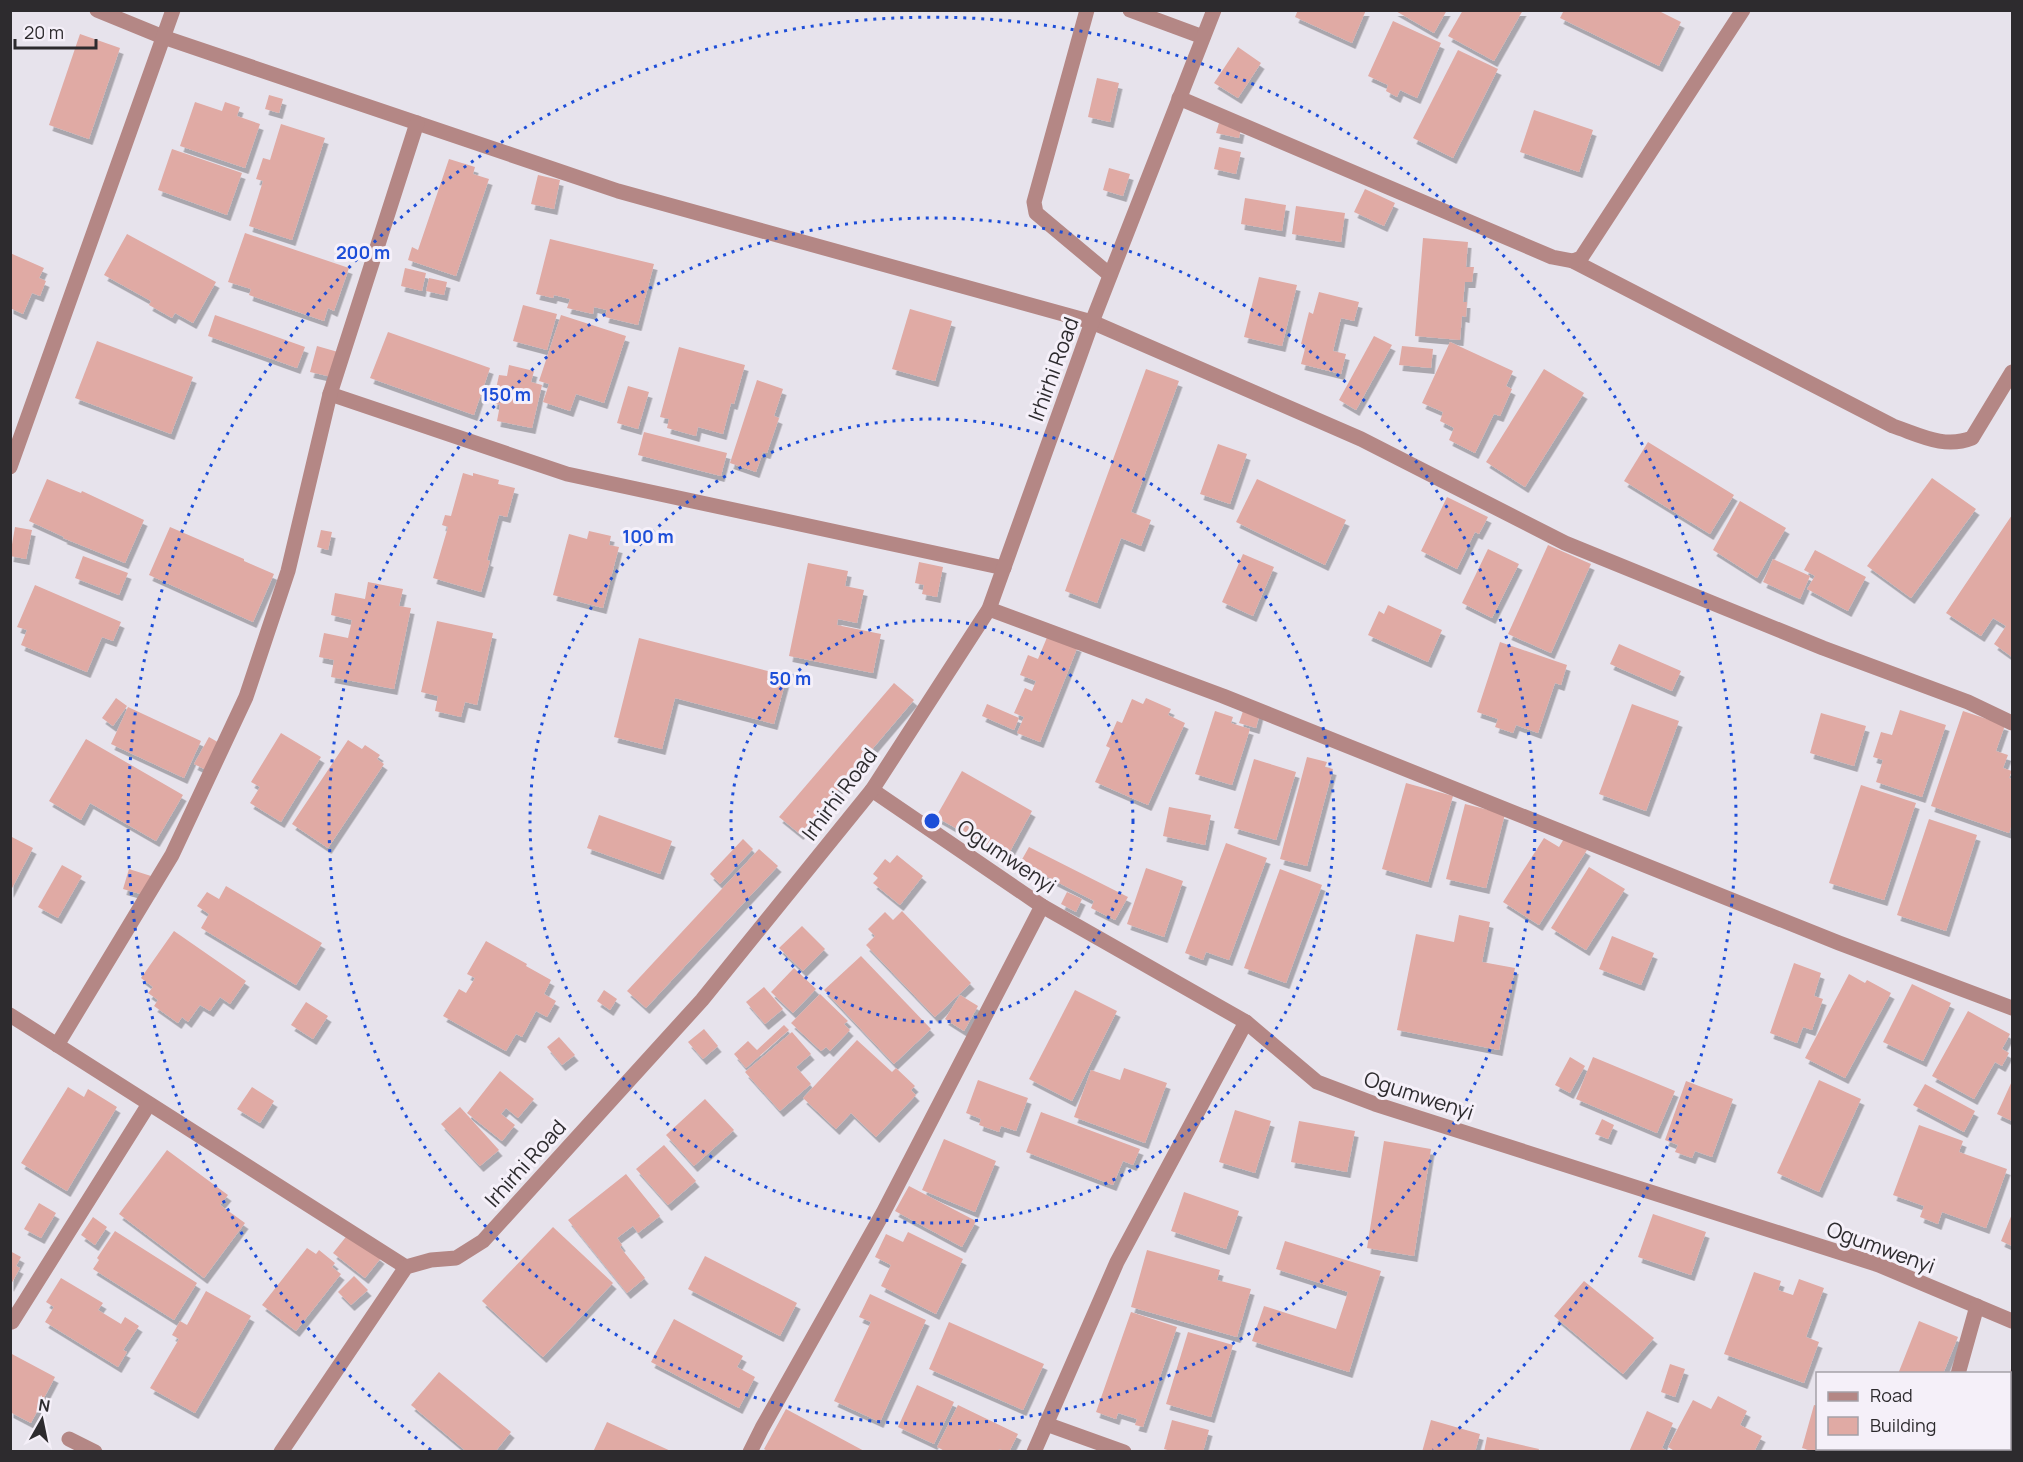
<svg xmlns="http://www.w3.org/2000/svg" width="2023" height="1462" font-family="Manrope,sans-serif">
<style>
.building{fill:#e0aaa4;filter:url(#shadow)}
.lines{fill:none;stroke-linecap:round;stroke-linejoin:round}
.service{stroke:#b48785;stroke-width:15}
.minor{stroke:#b48785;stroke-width:15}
.tertiary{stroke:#b48785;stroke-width:15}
.ring{fill:none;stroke:#1d4ed8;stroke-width:3;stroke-dasharray:3 6}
.labels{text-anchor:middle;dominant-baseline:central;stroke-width:6;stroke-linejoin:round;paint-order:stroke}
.street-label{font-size:21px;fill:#2d2b2e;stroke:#f5f0f9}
.centre{fill:#1d4ed8;stroke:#f5f0f9;stroke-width:3}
.ring-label{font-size:18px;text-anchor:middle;font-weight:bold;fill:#1d4ed8;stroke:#f5f0f9;stroke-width:6;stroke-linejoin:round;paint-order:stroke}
</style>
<defs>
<filter id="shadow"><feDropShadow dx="3.5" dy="6" stdDeviation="0" flood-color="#0004"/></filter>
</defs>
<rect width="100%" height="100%" fill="#e7e3ec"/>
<!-- building -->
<g class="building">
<polygon points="1298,10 1366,10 1352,43 1295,17"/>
<polygon points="1394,10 1447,10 1434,33"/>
<polygon points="1463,10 1523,10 1494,61 1448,36"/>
<polygon points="1564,10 1657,10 1681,22 1659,66 1560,18"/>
<polygon points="1393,21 1441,43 1417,98 1400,90 1397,97 1386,91 1388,85 1368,76"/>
<polygon points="80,34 120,48 89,139 49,125"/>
<polygon points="1238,47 1261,63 1238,98 1214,83"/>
<polygon points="1458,50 1498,69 1453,158 1413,138"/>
<polygon points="1097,78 1119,83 1110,122 1088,117"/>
<polygon points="269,95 283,99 279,113 265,109"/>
<polygon points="195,102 222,111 225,102 240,107 237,116 260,124 245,168 180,146"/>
<polygon points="1534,110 1593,130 1579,172 1520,152"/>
<polygon points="1219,123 1241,129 1239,138 1216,133"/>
<polygon points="281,124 325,138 292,240 249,226 263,181 256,179 263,158 270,160"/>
<polygon points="1219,147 1241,152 1236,174 1214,169"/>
<polygon points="172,149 242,173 227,215 158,190"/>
<polygon points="449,159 475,167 473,174 489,179 456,276 408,260 412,247 418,250"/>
<polygon points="1109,168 1130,174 1123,196 1103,190"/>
<polygon points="538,175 560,180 554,209 531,204"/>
<polygon points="1365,189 1395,203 1384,226 1354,212"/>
<polygon points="1245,198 1286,205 1282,231 1241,224"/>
<polygon points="1296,206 1345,213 1341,242 1292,234"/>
<polygon points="245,233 349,268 334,311 328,308 324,321 249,295 251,289 228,282"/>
<polygon points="127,234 216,282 193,323 175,313 172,318 149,305 151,301 104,275"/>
<polygon points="1423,238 1468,242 1466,267 1474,267 1472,282 1465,282 1463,302 1467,302 1466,317 1462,316 1460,340 1415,336"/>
<polygon points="550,239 654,264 638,325 605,317 607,310 594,307 593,314 567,308 570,299 554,295 553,298 536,294"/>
<polygon points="10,253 44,268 39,278 46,281 40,296 32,293 23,314 10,308"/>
<polygon points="405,268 426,273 422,291 401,286"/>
<polygon points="1259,277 1297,285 1282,346 1244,337"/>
<polygon points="429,278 447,282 444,295 426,291"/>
<polygon points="1319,292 1359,302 1354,321 1341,318 1333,351 1346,354 1341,374 1301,364 1306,345 1301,344 1309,312 1313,314"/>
<polygon points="523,305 557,314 547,350 513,341"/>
<polygon points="910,309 952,321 935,381 892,369"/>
<polygon points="215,315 305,347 297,368 208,336"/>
<polygon points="561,315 626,336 604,403 576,394 570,411 543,402 549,384 539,381"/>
<polygon points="388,332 490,368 474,415 370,378"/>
<polygon points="1374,336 1392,345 1356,410 1339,400"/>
<polygon points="97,341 193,377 171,434 75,398"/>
<polygon points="1450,342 1513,371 1506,386 1512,389 1500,416 1494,414 1475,453 1449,440 1454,428 1440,421 1443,412 1422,403"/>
<polygon points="317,346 338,352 332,377 310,372"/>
<polygon points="1402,346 1433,349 1431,368 1399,365"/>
<polygon points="679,347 745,365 734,404 731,403 723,434 698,427 696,436 667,428 669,419 660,417"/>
<polygon points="509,365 534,371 531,382 542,385 532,428 497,421 500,405 493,403 499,375 507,376"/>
<polygon points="1146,369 1179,381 1131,512 1151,520 1141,546 1121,538 1097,603 1065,591"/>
<polygon points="1544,369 1584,393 1525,487 1486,462"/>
<polygon points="757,380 783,389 774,416 779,418 767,453 763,452 756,472 730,463"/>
<polygon points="628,386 649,392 638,429 617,423"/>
<polygon points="644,432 727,453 721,476 638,455"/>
<polygon points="1648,442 1734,495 1710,534 1624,481"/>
<polygon points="1218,444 1247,454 1230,504 1200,494"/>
<polygon points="463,473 473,476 473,473 499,480 498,484 515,488 507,517 499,515 487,560 490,561 481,592 433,578 448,527 442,525 445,515 451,516"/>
<polygon points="1932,478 1976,509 1911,598 1867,566"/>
<polygon points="47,479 81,493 82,491 144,520 125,563 63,538 64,537 29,521"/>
<polygon points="1257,479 1346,520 1325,565 1236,522"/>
<polygon points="1447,497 1488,517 1479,534 1475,532 1457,569 1421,551"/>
<polygon points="1740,501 1786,528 1757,578 1713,550"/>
<polygon points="2012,515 2012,657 1994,644 2006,626 1993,618 1981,636 1946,613"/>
<polygon points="15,527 32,530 26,559 10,556"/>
<polygon points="170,527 244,559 244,561 274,574 253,622 149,575"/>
<polygon points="321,530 332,532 328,550 317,547"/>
<polygon points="589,531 611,536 609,545 619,547 603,608 553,595 569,534 587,539"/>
<polygon points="1548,545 1591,564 1551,653 1508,634"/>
<polygon points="1488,549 1519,564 1492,618 1462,603"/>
<polygon points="1815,550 1866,577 1848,611 1807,589 1815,576 1804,570"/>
<polygon points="1243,554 1274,567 1253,616 1222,602"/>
<polygon points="83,556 128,573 119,595 75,578"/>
<polygon points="1773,559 1810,576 1800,599 1763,582"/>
<polygon points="919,562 943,567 937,597 922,594 924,585 915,583"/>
<polygon points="808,563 848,571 845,586 864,590 857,623 838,619 837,625 881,634 873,673 789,656"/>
<polygon points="368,582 403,589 399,606 411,608 394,689 331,677 334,660 319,657 324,633 348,638 352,620 331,615 335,593 365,599"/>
<polygon points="35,585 121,622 113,641 102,637 87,672 21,645 27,630 17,627"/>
<polygon points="1388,605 1442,630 1428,662 1368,635 1379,611 1384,614"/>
<polygon points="437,621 493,633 477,705 465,702 461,717 435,711 438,696 421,692"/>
<polygon points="1048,635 1078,646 1040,742 1017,733 1024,717 1014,713 1025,688 1032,691 1036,681 1020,675 1028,655 1038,659"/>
<polygon points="639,638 787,676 774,724 675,698 662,749 614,737"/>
<polygon points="1500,642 1567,665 1561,685 1555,683 1538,733 1516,725 1513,733 1495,727 1498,719 1477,712"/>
<polygon points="1619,644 1681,671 1672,691 1610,664"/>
<polygon points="894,683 914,700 800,834 779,817"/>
<polygon points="116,698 127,706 113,726 102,718"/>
<polygon points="1146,698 1171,709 1168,715 1185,723 1148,805 1095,782 1110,748 1106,746 1117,721 1122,723 1132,699 1143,704"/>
<polygon points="987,704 1019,718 1014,730 982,716"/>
<polygon points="1632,704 1679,721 1646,811 1599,794"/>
<polygon points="128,707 201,741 184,778 111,744"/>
<polygon points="1244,708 1260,713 1256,728 1239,723"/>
<polygon points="1900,710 1946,725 1922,797 1876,782 1883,760 1873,757 1881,732 1892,735"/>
<polygon points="1215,711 1233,717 1231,723 1250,729 1232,785 1195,774"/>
<polygon points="1963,711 2005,725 1996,751 2008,755 2003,768 2012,771 2009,778 2012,779 2012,824 2009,833 1931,806"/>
<polygon points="1821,713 1866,726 1854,766 1810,753"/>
<polygon points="281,733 321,757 281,822 250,803 260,787 251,782"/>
<polygon points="209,737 221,744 206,770 194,764"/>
<polygon points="86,739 183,795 156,841 90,803 81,820 49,801"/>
<polygon points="348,740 362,749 365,745 380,755 377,759 384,764 328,848 292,824"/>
<polygon points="1307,757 1327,762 1325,767 1333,769 1307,866 1280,859"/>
<polygon points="1254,759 1296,772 1276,840 1234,828"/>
<polygon points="962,771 1032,811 1007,857 936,817"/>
<polygon points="1406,783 1453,796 1428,882 1382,869"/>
<polygon points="1861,785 1916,803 1884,900 1829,883"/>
<polygon points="1465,804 1505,814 1486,888 1446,879"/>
<polygon points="1169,807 1211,815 1205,845 1163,836"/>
<polygon points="599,815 672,841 660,874 587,848"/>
<polygon points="1929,819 1977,835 1946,931 1897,915"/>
<polygon points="10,836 33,848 10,892"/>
<polygon points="1565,837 1587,850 1539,925 1503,902 1544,838 1559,847"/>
<polygon points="743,839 753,849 720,884 710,874"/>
<polygon points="1226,843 1267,858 1229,960 1206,952 1203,960 1185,953"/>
<polygon points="1029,847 1128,897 1115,920 1091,908 1094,901 1020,863"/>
<polygon points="759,849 778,866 646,1008 627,991"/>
<polygon points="897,855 923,876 900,905 873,883 878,878 873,874 885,859 890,863"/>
<polygon points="62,865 82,876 58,918 38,907"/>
<polygon points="1589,867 1625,889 1586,950 1551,928"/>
<polygon points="1146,868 1183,881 1164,937 1127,924"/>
<polygon points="129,869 151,876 144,895 123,889"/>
<polygon points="1280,869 1322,885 1286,983 1244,968"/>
<polygon points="226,886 322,943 296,985 201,928 209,914 197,906 207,892 219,899"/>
<polygon points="1067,892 1082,899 1076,912 1061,904"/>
<polygon points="902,911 971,983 935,1017 866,945 875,936 868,929 885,912 893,920"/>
<polygon points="1459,915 1490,922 1482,962 1515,968 1499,1050 1397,1030 1416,934 1454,942"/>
<polygon points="802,926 825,949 803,971 779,948"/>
<polygon points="174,931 246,981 230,1004 220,997 210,1011 200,1005 188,1022 182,1017 178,1023 154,1006 158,1000 148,993 153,987 141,978"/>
<polygon points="1612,936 1654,953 1641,985 1599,969"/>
<polygon points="486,941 527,964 526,966 551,980 544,994 556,1001 547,1017 536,1011 522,1037 516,1034 506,1051 443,1016 459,989 466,993 475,978 467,974"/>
<polygon points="861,956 931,1029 894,1064 824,990"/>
<polygon points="1794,963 1821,973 1814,996 1823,999 1812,1030 1803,1027 1797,1043 1770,1033"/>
<polygon points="794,968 816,989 793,1013 771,992"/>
<polygon points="1849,974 1865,983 1867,980 1891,993 1845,1078 1805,1058"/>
<polygon points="1912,984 1951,1003 1923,1061 1883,1042"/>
<polygon points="764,987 783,1009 765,1024 746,1002"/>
<polygon points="604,990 617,999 610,1010 597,1001"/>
<polygon points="1075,990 1117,1011 1072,1101 1029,1079"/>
<polygon points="820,994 848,1021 844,1024 850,1030 830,1051 826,1047 821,1051 791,1023"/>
<polygon points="960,995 978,1006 964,1031 945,1019"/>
<polygon points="306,1002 328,1016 313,1039 291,1025"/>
<polygon points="1968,1011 2010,1034 2002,1049 2009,1053 2002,1066 1995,1062 1974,1099 1932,1076"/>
<polygon points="784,1025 789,1030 746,1068 734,1054 748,1041 757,1050"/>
<polygon points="704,1029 718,1046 703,1059 688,1042"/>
<polygon points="792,1032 811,1054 796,1067 811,1084 780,1111 745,1072"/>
<polygon points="559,1037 575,1055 562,1065 547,1047"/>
<polygon points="857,1040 892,1072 896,1068 915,1086 911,1090 916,1095 876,1137 851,1113 836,1129 803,1098"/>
<polygon points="1570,1057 1585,1066 1570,1093 1555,1085"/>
<polygon points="1593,1057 1675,1091 1657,1133 1576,1099"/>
<polygon points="1124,1068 1167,1083 1145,1143 1074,1117 1091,1070 1120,1080"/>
<polygon points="500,1071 534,1099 518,1118 506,1108 501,1114 515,1125 502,1141 467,1113"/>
<polygon points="978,1080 1028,1098 1016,1131 1001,1126 999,1132 979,1125 981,1119 966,1113"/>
<polygon points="1819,1080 1861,1099 1819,1192 1777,1173"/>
<polygon points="1686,1081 1733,1099 1712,1157 1695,1151 1692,1158 1675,1152 1678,1145 1665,1140"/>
<polygon points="2012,1081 2012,1121 1997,1114"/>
<polygon points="1925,1084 1975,1111 1964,1132 1913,1105"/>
<polygon points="68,1087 84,1097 88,1089 117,1107 67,1191 21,1163"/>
<polygon points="252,1087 274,1101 260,1123 237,1109"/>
<polygon points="705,1099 734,1130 694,1166 666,1135"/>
<polygon points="460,1107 499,1150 480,1166 441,1124"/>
<polygon points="1235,1110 1271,1121 1255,1173 1219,1162"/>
<polygon points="1041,1112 1140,1149 1133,1165 1123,1161 1113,1185 1026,1152"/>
<polygon points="1602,1119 1614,1125 1608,1139 1595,1134"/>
<polygon points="1299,1121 1355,1131 1347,1172 1291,1162"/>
<polygon points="1919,1125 1963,1141 1959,1152 2007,1169 1986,1228 1942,1212 1938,1224 1920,1217 1924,1206 1893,1195"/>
<polygon points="944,1139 996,1161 975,1212 922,1190"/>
<polygon points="1384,1141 1431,1149 1414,1256 1367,1248"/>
<polygon points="664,1145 696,1181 668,1205 636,1169"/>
<polygon points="167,1150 228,1195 220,1205 245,1223 204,1278 119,1214"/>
<polygon points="626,1174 660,1216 638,1233 633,1226 617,1238 622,1245 620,1247 645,1278 627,1293 568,1220"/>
<polygon points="909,1186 976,1221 962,1247 895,1211"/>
<polygon points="1184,1192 1239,1211 1226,1249 1171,1231"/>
<polygon points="39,1203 56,1213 41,1238 24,1229"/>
<polygon points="1653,1214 1706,1232 1691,1275 1638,1257"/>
<polygon points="2012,1214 2012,1246 2001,1241"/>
<polygon points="93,1217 107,1227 95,1245 81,1235"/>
<polygon points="553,1227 613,1283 543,1357 482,1301"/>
<polygon points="115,1231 197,1283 174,1320 93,1269 99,1260 97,1258"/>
<polygon points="908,1232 963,1259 936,1314 881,1286 891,1265 875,1257 886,1234 903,1242"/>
<polygon points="349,1233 381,1258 365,1278 333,1253"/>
<polygon points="1285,1241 1381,1271 1349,1372 1252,1341 1264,1306 1336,1329 1348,1292 1276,1269"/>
<polygon points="307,1248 316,1254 319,1250 335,1263 332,1267 341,1274 296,1331 262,1305"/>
<polygon points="1147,1250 1220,1270 1217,1280 1251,1289 1237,1337 1131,1307"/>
<polygon points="10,1251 21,1257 16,1266 20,1268 10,1286"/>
<polygon points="705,1256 797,1303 780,1336 688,1289"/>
<polygon points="1754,1272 1781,1281 1778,1290 1793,1295 1799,1279 1824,1288 1806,1337 1819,1342 1804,1383 1724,1354"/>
<polygon points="354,1276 368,1290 351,1305 338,1292"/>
<polygon points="61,1278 103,1303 98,1310 121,1324 125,1317 139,1326 123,1350 127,1352 118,1367 45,1322 54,1307 46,1302"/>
<polygon points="1584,1281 1654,1338 1623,1374 1554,1316"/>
<polygon points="206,1291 251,1316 195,1413 150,1388 179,1339 172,1335 180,1321 187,1325"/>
<polygon points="870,1294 926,1320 880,1422 834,1401 871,1322 859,1317"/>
<polygon points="1131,1312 1177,1327 1143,1427 1135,1425 1137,1419 1118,1413 1116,1419 1096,1412"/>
<polygon points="674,1319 743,1356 737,1367 755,1377 739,1408 651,1362"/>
<polygon points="1919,1321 1958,1337 1943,1374 1898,1374"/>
<polygon points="949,1322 1044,1364 1023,1410 929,1369"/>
<polygon points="1188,1332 1233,1345 1211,1417 1166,1404"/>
<polygon points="10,1353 55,1377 31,1423 10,1412"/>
<polygon points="1670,1364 1685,1369 1675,1397 1661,1392"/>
<polygon points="2012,1365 2012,1386 2010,1385 2010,1373"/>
<polygon points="439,1372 511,1432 495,1452 467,1452 411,1405"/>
<polygon points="917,1385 954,1402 934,1444 898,1427"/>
<polygon points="1718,1396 1747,1411 1740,1425 1762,1436 1754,1452 1676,1452 1668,1447 1693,1400 1711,1409"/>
<polygon points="958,1405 1018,1434 1009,1452 999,1449 998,1452 947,1452 937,1447"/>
<polygon points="1814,1405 1818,1406 1818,1448 1908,1448 1908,1452 1815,1452 1802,1448"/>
<polygon points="786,1409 866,1452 769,1452 764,1449"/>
<polygon points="1647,1411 1673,1423 1662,1448 1670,1452 1629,1452"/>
<polygon points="1172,1420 1209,1430 1203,1452 1174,1452 1164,1449"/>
<polygon points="1431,1420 1480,1434 1475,1452 1422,1452"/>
<polygon points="607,1422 673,1452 593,1452"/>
<polygon points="1487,1437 1539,1449 1538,1452 1484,1452"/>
<polygon points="2010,1440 2012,1440 2012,1452 1963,1452 1963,1448 2010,1448"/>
</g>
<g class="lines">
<!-- service -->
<g class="service">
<polyline points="1087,10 1034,202 1036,213 1110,275"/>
<polyline points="1130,10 1203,37"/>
<path d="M1573,261L1893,426C1920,435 1944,449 1972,438L2012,372"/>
<polyline points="69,1439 95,1452"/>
</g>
<!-- minor -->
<g class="minor">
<polyline points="97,10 163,37 618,191 1092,322 1361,439 1565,543 1823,648 1968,702 2012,723"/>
<polyline points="1179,98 1552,257 1573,261 1581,258 1743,10"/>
<polyline points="330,394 567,474 1004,568"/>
<polyline points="10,467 173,10"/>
<polyline points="989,609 1223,696 1839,943 2012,1008"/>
<polyline points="872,790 1042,906 1246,1022 1317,1082 1375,1104 1879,1265 2012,1321"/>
<polyline points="10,1015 406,1267"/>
<polyline points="57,1045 172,855 246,697 288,571 330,394 417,123"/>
<polyline points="12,1322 149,1104"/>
<polyline points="1958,1374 1977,1306"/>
<polyline points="1046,1424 1124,1452"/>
<polyline points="750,1452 762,1428 883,1213 1042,906"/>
<polyline points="1034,1452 1117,1262 1246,1022"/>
<polyline points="1936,1452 1937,1448"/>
</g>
<!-- tertiary -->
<polyline class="tertiary" points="281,1452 406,1267 431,1260 456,1258 483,1241 702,1000 872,790 989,609 1092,322 1214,10"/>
</g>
<!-- distance rings -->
<g class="ring">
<circle cx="932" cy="821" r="201"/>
<circle cx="932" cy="821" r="402"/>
<circle cx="932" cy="821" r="603"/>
<path d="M431 1450A804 804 0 1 1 1433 1450"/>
</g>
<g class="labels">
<!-- street labels -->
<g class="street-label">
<text transform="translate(1053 369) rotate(-70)">Irhirhi Road</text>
<text transform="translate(839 794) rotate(-53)">Irhirhi Road</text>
<text transform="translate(1007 856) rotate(34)">Ogumwenyi</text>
<text transform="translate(1419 1095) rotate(18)">Ogumwenyi</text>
<text transform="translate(525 1163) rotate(-48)">Irhirhi Road</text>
<text transform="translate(1881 1247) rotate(20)">Ogumwenyi</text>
</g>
</g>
<circle cx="932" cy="821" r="9" class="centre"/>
<g class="ring-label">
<text x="363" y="259">200 m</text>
<text x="506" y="401">150 m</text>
<text x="648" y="543">100 m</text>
<text x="790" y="685">50 m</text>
</g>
<!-- border -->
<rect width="2023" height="1462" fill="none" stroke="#2d2b2e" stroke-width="24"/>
<!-- legend -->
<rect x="1816" y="1372" width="195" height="78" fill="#f5f0f9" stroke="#a5a1a8" stroke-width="1.5"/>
<rect x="1828" y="1392" width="30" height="9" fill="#b48785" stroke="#a5a1a8" stroke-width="1.5"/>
<text x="1870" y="1402" font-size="18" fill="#2d2b2e">Road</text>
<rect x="1828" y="1417" width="30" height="18" fill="#e0aaa4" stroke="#a5a1a8" stroke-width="1.5"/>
<text x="1870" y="1432" font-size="18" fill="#2d2b2e">Building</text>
<!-- north arrow -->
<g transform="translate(42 1420) rotate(9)" stroke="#f5f0f9" stroke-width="4.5" paint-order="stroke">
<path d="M0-4.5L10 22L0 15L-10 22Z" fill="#2d2b2e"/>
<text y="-9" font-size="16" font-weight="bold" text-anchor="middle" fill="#2d2b2e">N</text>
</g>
<!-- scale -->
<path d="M15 39v9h81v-9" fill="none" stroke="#2d2b2e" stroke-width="3"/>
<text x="24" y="39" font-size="18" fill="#2d2b2e" stroke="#f5f0f9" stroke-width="4.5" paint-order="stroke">20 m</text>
</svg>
